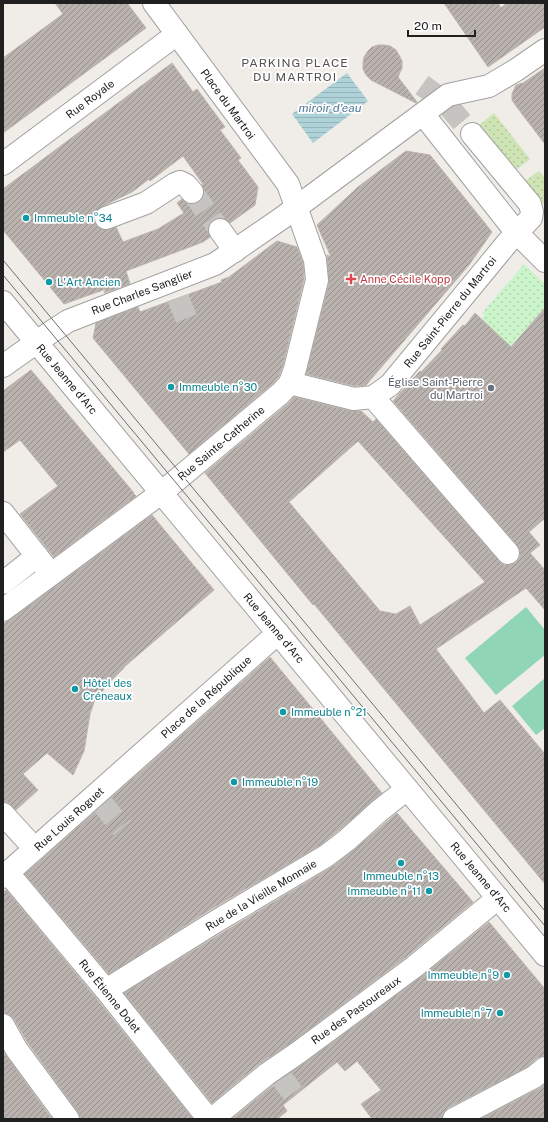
<svg xmlns="http://www.w3.org/2000/svg" width="548" height="1122" font-family="'Public Sans',sans-serif">
<style>
.park{fill:url(#park-dots)}
.garden{fill:url(#garden-dots)}
.pitch{fill:#90d5b5}
.water{fill:url(#water-rules)}
.building{fill:url(#building-hatch);stroke:#c0b3ac;fill-rule:evenodd}
.lines{fill:none;stroke-linecap:round;stroke-linejoin:round}
.minor-tunnel{stroke:#c6c4c0;stroke-width:22;stroke-dasharray:22 11;stroke-linecap:butt}
.minor-casing{stroke:#a1a1a1;stroke-width:24}
.minor{stroke:#fff;stroke-width:22}
.tram{stroke:#6e6e6e;stroke-width:1}
.culture-dot{fill:#0f9aa8;stroke:#fff;stroke-width:1.5}
.health-dot{fill:#e0444e;stroke:#fff;stroke-width:1.5}
.worship-dot{fill:#6b7280;stroke:#fff;stroke-width:1.5}
.labels{text-anchor:middle;dominant-baseline:central;stroke-width:3.5;stroke-linejoin:round;paint-order:stroke}
.street-label{font-size:11px;fill:#202020;stroke:#fff}
.culture-label{font-size:11px;fill:#0d838f;stroke:#fff;text-anchor:start}
.health-label{font-size:11px;fill:#be3a42;stroke:#fff;text-anchor:start}
.worship-label{font-size:11px;fill:#5b616d;stroke:#fff;text-anchor:end}
.neighbourhood-label{font-size:12px;letter-spacing:1px;fill:#535353;stroke:#fff}
.water-label{font-size:12px;font-style:italic;fill:#507997;stroke:#fff}
</style>
<defs>
<pattern id="park-dots" width="8" height="8" patternUnits="userSpaceOnUse"><rect width="8" height="8" fill="#cbf4cb"/><path d="M2 2h.1M6 6h.1" fill="none" stroke="#aed1ae" stroke-width="1.8" stroke-linecap="round"/></pattern>
<pattern id="garden-dots" width="8" height="8" patternUnits="userSpaceOnUse"><rect width="8" height="8" fill="#cfe4b4"/><path d="M2 2h.1M6 6h.1" fill="none" stroke="#b1c39a" stroke-width="1.8" stroke-linecap="round"/></pattern>
<pattern id="water-rules" width="6" height="5" patternUnits="userSpaceOnUse"><rect width="6" height="5" fill="#aed2d8"/><path d="M0 2.5h6" fill="none" stroke="#95b4b9"/></pattern>
<pattern id="building-hatch" width="6" height="6" patternUnits="userSpaceOnUse"><rect width="6" height="6" fill="#b9b2ae"/><path d="M-1 1l2-2M0 6l6-6M5 7l2-2" fill="none" stroke="#96908d"/></pattern>
</defs>
<rect width="100%" height="100%" fill="#f0ede8"/>
<!-- park -->
<polygon class="park" points="524,264 545,284 545,308 511,347 481,319 485,315 482,313"/>
<!-- garden -->
<g class="garden">
<polygon points="494,113 530,159 516,170 479,125"/>
<polygon points="539,171 545,178 545,206 525,181"/>
</g>
<!-- pitch -->
<g class="pitch">
<polygon points="526,607 545,630 545,655 496,695 465,658"/>
<polygon points="545,678 545,728 536,735 512,706"/>
</g>
<!-- water -->
<polygon class="water" points="347,73 368,101 313,143 292,114"/>
<!-- building -->
<g class="building">
<polygon points="55,3 127,3 146,28 3,133 3,58 63,14"/>
<polygon points="444,3 498,3 501,8 507,3 545,3 545,27 488,67"/>
<polygon points="378,45 384,45 390,46 396,50 399,55 402,61 402,68 398,77 417,102 416,103 371,80 366,75 363,69 363,63 364,57 368,51 372,47"/>
<path d="M172,63L193,92L197,89L225,127L220,130L241,158L238,160L258,187L255,205L230,223L225,219L219,218L213,220L209,225L208,231L210,237L203,242L126,271L130,284L104,293L106,289L64,304L3,230V189ZM183,156L203,184L202,185L204,190V196L200,202L194,204H188L182,199L177,203L184,213L158,229L123,242L116,227L104,230L98,227L94,222V216L97,210L111,202L132,192L149,179L150,181Z"/>
<polygon points="545,68 545,144 516,106 512,100 512,94 516,85 523,83"/>
<polygon points="406,151 430,155 492,232 469,265 366,385 355,386 306,374 329,283 327,255 331,257 317,225 358,187"/>
<polygon points="277,241 297,247 303,263 304,279 283,365 279,376 272,384 189,454 93,338 96,323 138,307 140,312 222,282 221,280 229,277"/>
<path d="M545,308V518L529,532L540,545L530,553L545,570V610L526,588L436,649L484,713L500,700L545,754V884L314,604L313,605L205,473L289,403L294,397L351,411H361L373,422L376,419L499,561L504,565H510L516,563L520,557V550L517,545L393,401L420,371L421,372L442,350L441,349L463,325L465,326L475,313L511,347ZM358,441L485,582L420,625L410,606L396,614L380,611L289,502Z"/>
<polygon points="31,370 134,493 133,493 136,496 54,557 20,514 58,486 20,440 3,452 3,391"/>
<polygon points="152,515 214,590 124,667 124,668 108,684 94,702 90,714 84,751 73,775 47,753 23,774 38,790 16,810 7,802 3,802 3,624 10,620"/>
<polygon points="270,657 382,793 339,830 319,846 208,911 109,974 25,874"/>
<polygon points="397,813 473,902 406,957 292,1042 259,1064 212,1103 124,993 222,933 332,867 355,849"/>
<polygon points="6,890 96,998 193,1119 80,1119 78,1112 28,1043 14,1019 9,1014 3,1013 3,892"/>
<polygon points="489,922 545,989 545,1056 537,1058 527,1067 448,1108 443,1113 442,1119 372,1119 361,1104 381,1090 357,1061 345,1071 337,1062 283,1105 287,1111 277,1119 232,1119 275,1084 306,1062 421,977"/>
<polygon points="3,1051 7,1057 52,1119 3,1119"/>
<polygon points="545,1084 545,1119 481,1119 540,1088"/>
</g>
<g class="lines">
<!-- minor-tunnel -->
<g class="minor-tunnel">
<polyline points="422,85 444,101 472,134"/>
<polyline points="192,192 220,230"/>
<polyline points="178,298 189,325"/>
<polyline points="100,801 122,828"/>
<polyline points="280,1076 293,1093"/>
</g>
<!-- minor casing -->
<g class="minor-casing">
<g id="minor">
<polyline points="423,114 516,232 545,261"/>
<polyline points="3,164 177,34"/>
<polyline points="106,218 146,203 175,184 180,182 186,185 192,192"/>
<polyline points="220,230 235,251"/>
<polyline points="3,302 545,955"/>
<polyline points="3,366 51,332 68,321 215,264 282,218 448,95 489,86 516,70 545,50"/>
<polyline points="290,383 354,399 373,397 390,385 508,242 531,218 532,212 530,204 472,134"/>
<polyline points="373,397 508,553"/>
<polyline points="3,513 51,574"/>
<polyline points="3,583 37,556"/>
<polyline points="3,610 161,493 281,393 290,383 295,369 317,280 315,260 288,184 154,3"/>
<polyline points="3,814 35,849"/>
<polyline points="8,873 106,990 203,1112 211,1119"/>
<polyline points="3,877 278,633"/>
<polyline points="106,990 215,922 326,856 347,840 379,811 407,789"/>
<polyline points="3,1025 17,1050 68,1119"/>
<polyline points="212,1119 267,1074 299,1052 414,967 498,898"/>
<polyline points="454,1119 534,1077 545,1068"/>
</g>
</g>
<!-- minor -->
<use href="#minor" class="minor"/>
<!-- tram -->
<g class="tram">
<polyline points="3,260 545,911"/>
<polyline points="3,275 545,926"/>
</g>
</g>
<!-- markers -->
<g class="culture-dot">
<circle cx="26" cy="218" r="4"/>
<circle cx="49" cy="282" r="4"/>
<circle cx="171" cy="387" r="4"/>
<circle cx="75" cy="689" r="4"/>
<circle cx="283" cy="712" r="4"/>
<circle cx="234" cy="782" r="4"/>
<circle cx="401" cy="863" r="4"/>
<circle cx="429" cy="891" r="4"/>
<circle cx="507" cy="975" r="4"/>
<circle cx="500" cy="1013" r="4"/>
</g>
<path class="health-dot" d="M349 273h4v4h4v4h-4v4h-4v-4h-4v-4h4z"/>
<circle class="worship-dot" cx="491" cy="388" r="4"/>
<g class="labels">
<!-- street labels -->
<g class="street-label">
<text transform="translate(90 99) rotate(-37)">Rue Royale</text>
<text transform="translate(228 104) rotate(54)">Place du Martroi</text>
<text transform="translate(142 292) rotate(-21)">Rue Charles Sanglier</text>
<text transform="translate(450 312) rotate(-51)">Rue Saint-Pierre du Martroi</text>
<text transform="translate(67 379) rotate(50)">Rue Jeanne d'Arc</text>
<text transform="translate(221 443) rotate(-40)">Rue Sainte-Catherine</text>
<text transform="translate(274 628) rotate(50)">Rue Jeanne d'Arc</text>
<text transform="translate(206 697) rotate(-42)">Place de la République</text>
<text transform="translate(69 819) rotate(-42)">Rue Louis Roguet</text>
<text transform="translate(481 877) rotate(50)">Rue Jeanne d'Arc</text>
<text transform="translate(261 895) rotate(-31)">Rue de la Vieille Monnaie</text>
<text transform="translate(110 996) rotate(51)">Rue Étienne Dolet</text>
<text transform="translate(356 1010) rotate(-36)">Rue des Pastoureaux</text>
</g>
<!-- culture labels -->
<g class="culture-label">
<text x="34" y="218">Immeuble n°34</text>
<text x="57" y="282">L'Art Ancien</text>
<text x="179" y="387">Immeuble n°30</text>
<text x="83" y="683">Hôtel des<tspan x="83" dy="13">Créneaux</tspan></text>
<text x="291" y="712">Immeuble n°21</text>
<text x="242" y="782">Immeuble n°19</text>
<text x="401" y="876" text-anchor="middle">Immeuble n°13</text>
<text x="421" y="891" text-anchor="end">Immeuble n°11</text>
<text x="499" y="975" text-anchor="end">Immeuble n°9</text>
<text x="492" y="1013" text-anchor="end">Immeuble n°7</text>
</g>
<!-- health labels -->
<g class="health-label">
<text x="360" y="279">Anne Cécile Kopp</text>
</g>
<!-- worship labels -->
<g class="worship-label">
<text x="483" y="382">Église Saint-Pierre<tspan x="483" dy="13">du Martroi</tspan></text>
</g>
<!-- neighbourhood labels -->
<g class="neighbourhood-label">
<text x="295" y="63">PARKING PLACE<tspan x="295" dy="14">DU MARTROI</tspan></text>
</g>
<!-- water labels -->
<g class="water-label">
<text x="330" y="108">miroir d'eau</text>
</g>
</g>
<!-- border -->
<rect width="548" height="1122" fill="none" stroke="#202020" stroke-width="8"/>
<!-- scale -->
<path d="M408 30v6h67v-6" fill="none" stroke="#202020" stroke-width="2"/>
<text x="414" y="30" font-size="12" fill="#202020" stroke="#ffffff" stroke-width="3" paint-order="stroke">20 m</text>
</svg>
